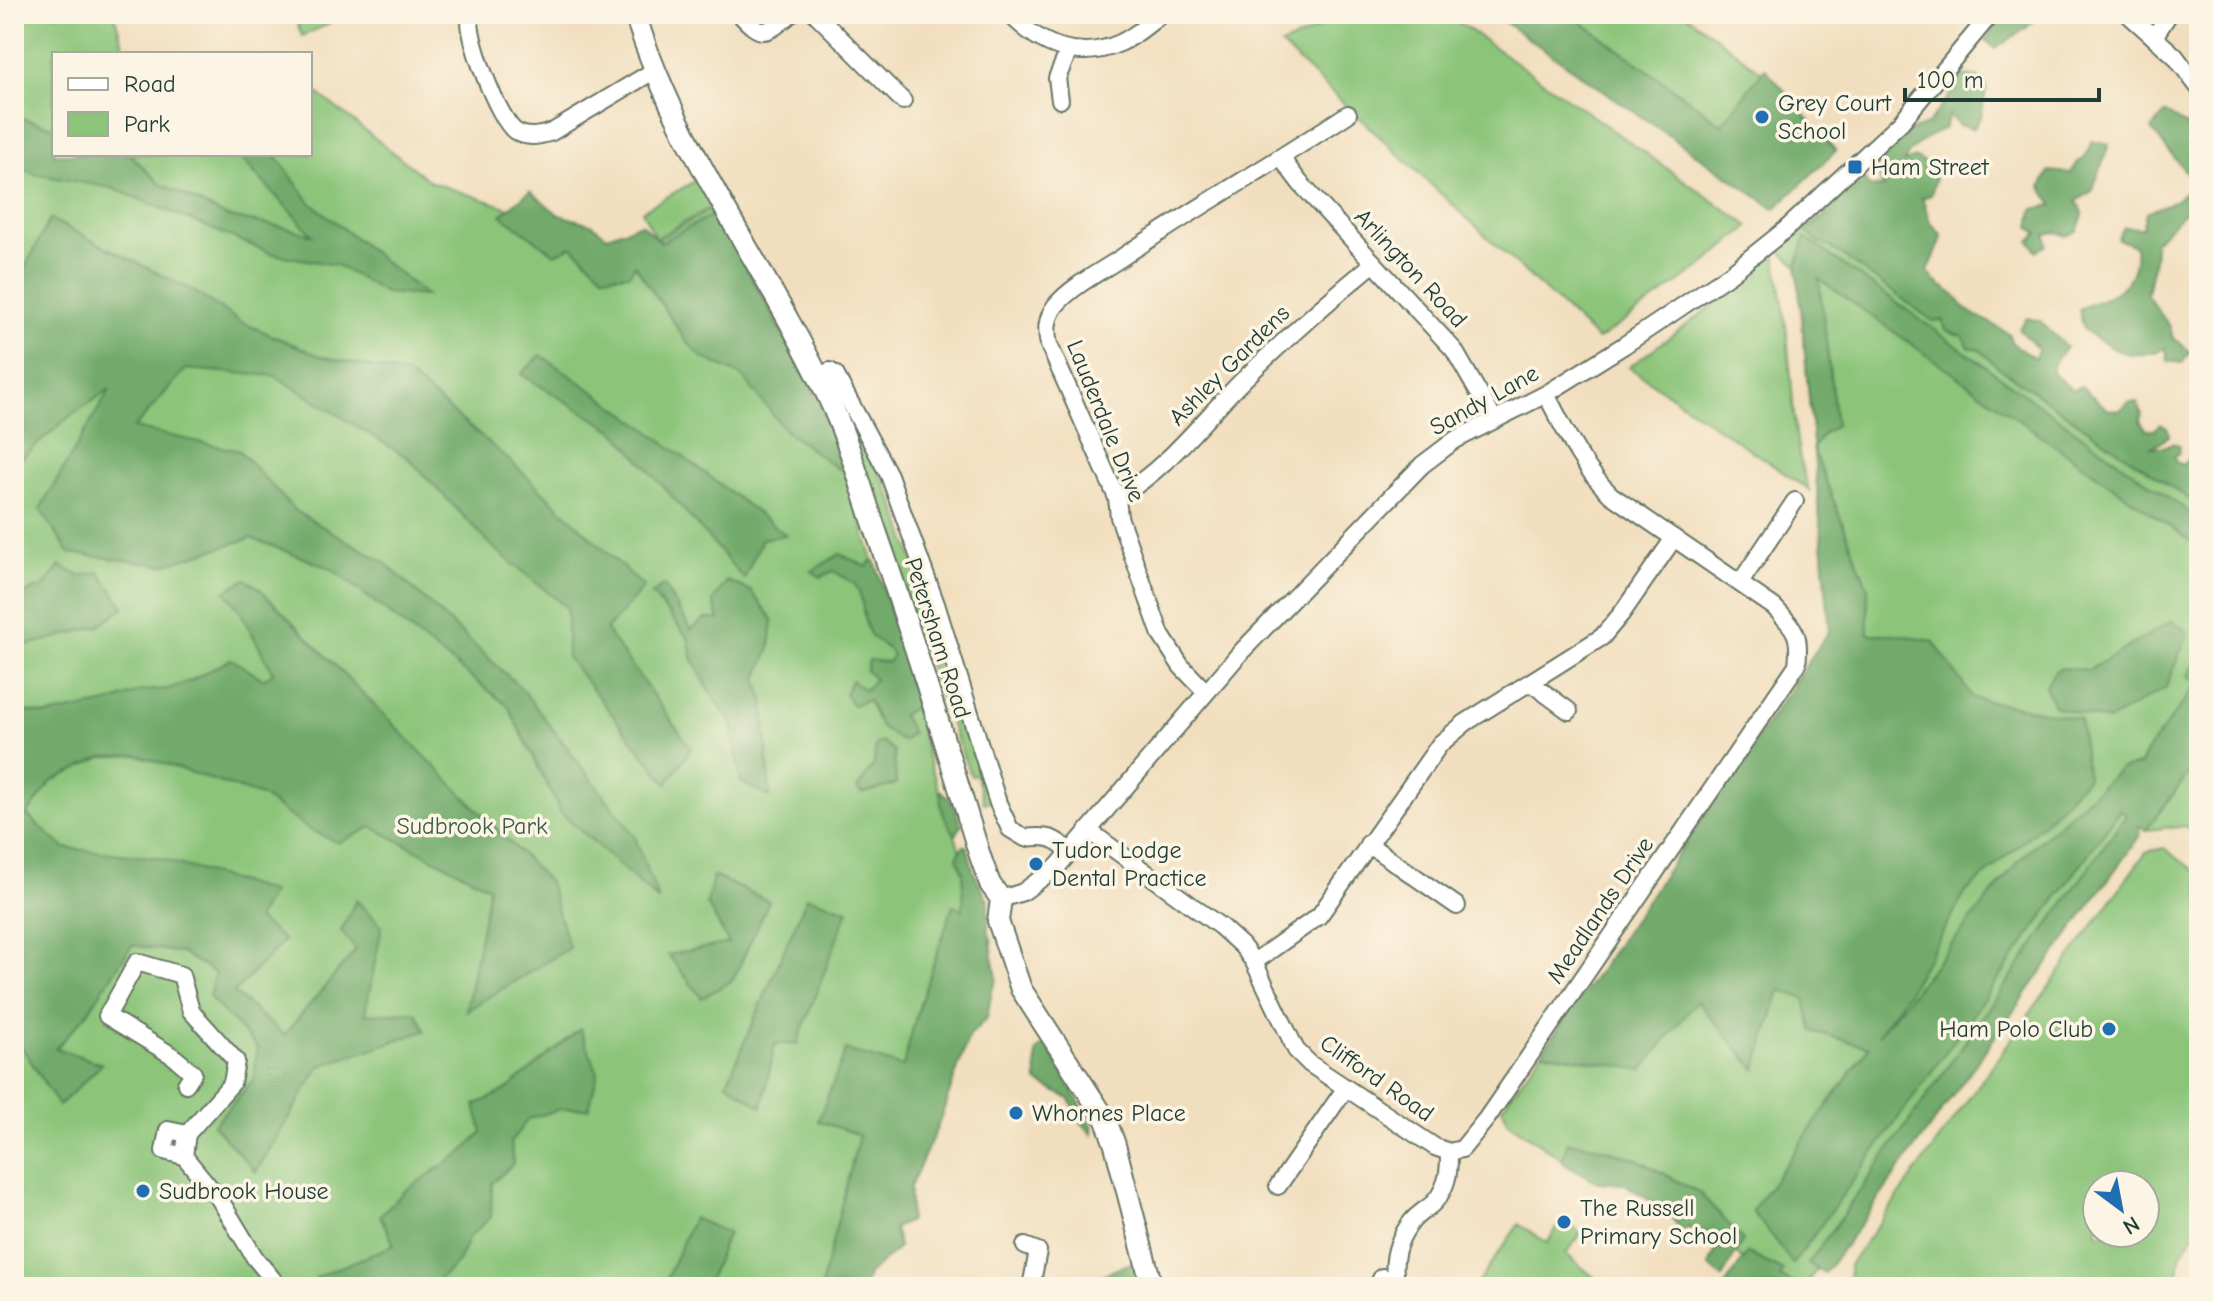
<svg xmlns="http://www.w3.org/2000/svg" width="2213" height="1301" font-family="'Comic Neue',sans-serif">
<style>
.green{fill:#8cc57a;stroke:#568157;stroke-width:2;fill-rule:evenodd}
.forest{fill:#71aa6a;stroke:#48744f;stroke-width:2}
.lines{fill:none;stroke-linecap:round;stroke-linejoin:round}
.minor-casing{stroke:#687564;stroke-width:20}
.major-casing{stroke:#687564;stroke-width:24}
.minor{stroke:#fff;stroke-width:16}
.major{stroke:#fff;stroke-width:20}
.poi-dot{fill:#1f6fb2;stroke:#fcf5e5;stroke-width:3}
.labels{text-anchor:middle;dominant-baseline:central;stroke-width:7;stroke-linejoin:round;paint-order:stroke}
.poi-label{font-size:24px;fill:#1f3d34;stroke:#fcf5e5;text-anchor:start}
.street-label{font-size:24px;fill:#1f3d34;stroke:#fcf5e5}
.park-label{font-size:24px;fill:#3a5f46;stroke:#fcf5e5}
</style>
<rect width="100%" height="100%" fill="#fcf5e5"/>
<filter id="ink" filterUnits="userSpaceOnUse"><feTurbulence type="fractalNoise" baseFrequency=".0125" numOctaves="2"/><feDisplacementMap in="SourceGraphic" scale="16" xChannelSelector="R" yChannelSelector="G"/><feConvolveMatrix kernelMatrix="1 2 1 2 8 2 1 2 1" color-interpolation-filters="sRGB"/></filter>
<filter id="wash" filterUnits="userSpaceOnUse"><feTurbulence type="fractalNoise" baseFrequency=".006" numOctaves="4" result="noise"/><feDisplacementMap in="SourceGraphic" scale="32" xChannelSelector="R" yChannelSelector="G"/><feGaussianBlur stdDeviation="1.8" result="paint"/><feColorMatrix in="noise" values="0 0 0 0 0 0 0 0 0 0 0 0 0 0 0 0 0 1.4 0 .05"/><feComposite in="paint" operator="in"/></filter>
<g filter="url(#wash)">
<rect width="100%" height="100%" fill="#f1debe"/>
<!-- green -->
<g class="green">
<polygon points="14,14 114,14 126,54 54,54 54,154 310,154 310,97 316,92 431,182 573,229 616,263 714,208 772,312 817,397 833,436 908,669 926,753 992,942 991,971 854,1287 14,1287"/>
<polygon points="293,14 325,14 329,24 302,36"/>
<polygon points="1341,14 1447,14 1749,226 1706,263 1598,340 1281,45 1303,36"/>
<polygon points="1575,14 1685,14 1762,72 1719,129 1572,19"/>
<polygon points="697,180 711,207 656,238 642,211"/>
<polygon points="1819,217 2199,491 2199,727 1804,1287 1766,1287 1740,1257 1630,1175 1589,1178 1508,1122 1502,1107 1578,1003 1830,630 1797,266 1779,250"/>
<path d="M1775,254C1782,292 1787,328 1790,366C1794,407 1794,451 1809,490L1629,367L1727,295Z"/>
<polygon points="837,394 875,462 895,505 993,800 984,803 976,774 971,776 940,697"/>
<polygon points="2199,760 2199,836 2185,826 2146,830"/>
<path d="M2164,848L2199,874V1227L2181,1254L2178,1273L2169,1287H1857L1850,1281L1849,1265L2146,852ZM2097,1185H2145V1233H2097Z"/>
<polygon points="1563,1219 1581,1234 1566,1254 1606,1287 1475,1287 1519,1224 1547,1243"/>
</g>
<!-- forest -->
<g class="forest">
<polygon points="1493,14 1570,14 1722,124 1765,68 1836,151 1775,209"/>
<polygon points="2006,14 2041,14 2025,29 1995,49 1986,40 1996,23"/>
<path d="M1962,75L1976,76L1987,86L1981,117L1973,129L1959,125L1949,115L1945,128C1930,136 1910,145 1904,162L1916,158L1929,164L1935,180L1931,195L1922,198L1930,222L1942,235C1940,248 1932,259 1928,272L1936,282L1955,295L1965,309L2008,333L2012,343L2035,358L2038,349L2019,329L2027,318L2040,321L2066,347L2055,361L2051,372L2072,390L2081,386L2107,409L2119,411L2129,402H2137L2142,414L2140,421L2146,430H2154L2161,424L2168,429L2169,436L2152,447H2163L2172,443L2180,445L2179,453L2174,456L2176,462L2183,465L2190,457H2199V506L1998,367L1979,349L1969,347L1962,336L1946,330L1942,320L1933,321L1829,246L1819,243L1806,232L1825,216L1823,207L1853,181L1863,178L1870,187H1883C1873,166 1888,143 1908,132C1914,128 1921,128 1926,125C1933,119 1958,84 1962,75Z"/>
<path d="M2166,113L2199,133V210L2192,205L2154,242C2158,253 2148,281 2147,295L2170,327L2173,338L2191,352L2182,363L2168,361L2166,348C2127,363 2117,351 2084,330L2079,309C2112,295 2139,288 2135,246L2117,239L2124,227L2142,228L2146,212L2176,201L2194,182L2151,129Z"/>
<polygon points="14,116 54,127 54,154 130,154 159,183 228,217 283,227 312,235 239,156 275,154 309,201 427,296 386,293 336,265 273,254 112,188 34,174 14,164"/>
<polygon points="2092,141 2109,145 2092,191 2077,201 2083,215 2077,231 2066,236 2057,232 2046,234 2047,245 2037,251 2030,241 2038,233 2030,228 2033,209 2053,205 2041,187 2049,171 2071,173 2078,162 2085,158"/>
<polygon points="530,191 559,215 591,224 607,236 641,224 661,242 712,215 714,208 817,397 844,465 838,469 786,431 742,376 702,357 686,341 635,265 629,274 604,276 572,246 555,254 501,215"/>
<polygon points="50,219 192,290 241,322 320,356 408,375 509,460 644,587 606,630 691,748 667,784 567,657 567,608 494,548 408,458 275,376 186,369 134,428 240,451 294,510 384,562 522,689 634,835 659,901 561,813 508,706 332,569 251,538 163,565 69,553 40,509 110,389 70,416 14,465 14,289"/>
<polygon points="1805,237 2199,519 2199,547 1819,279 1836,425 1824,433 1813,448 1868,588 1868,634 1895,634 1933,641 1973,698 2080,719 2087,778 2047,820 1966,892 1909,990 1878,1035 2022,857 2120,769 2140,765 2145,754 2197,683 2188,675 2199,659 2199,760 2146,830 2139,826 2141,834 1825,1273 1808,1264 2126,815 2120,810 1793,1264 1752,1211 1869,1047 1812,1031 1805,999 1780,990 1756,1070 1697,1001 1642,1070 1542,1052 1599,971 1830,630 1797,265"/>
<polygon points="541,355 639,423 786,535 762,539 744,579 616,432 521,374"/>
<path d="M840,554L867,567L870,562L875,561L908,669L916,706L902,715L912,733L903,741L881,728L868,700L853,705L845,695L851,680L865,690L875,679L866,671L869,660L888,662L893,655C886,645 875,642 870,634C860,619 866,599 855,585C850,579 839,575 833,571L821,577L812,571Z"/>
<polygon points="60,566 80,576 99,572 124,607 99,626 14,649 14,596 43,587"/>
<polygon points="246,579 259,588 549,882 569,948 466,1011 489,887 372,827 338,843 308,829 261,796 138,755 102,757 52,781 27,815 64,848 159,858 272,892 257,919 284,940 234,993 284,1035 356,950 341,931 356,900 382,926 365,1014 416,1012 425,1031 320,1066 256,1172 213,1125 254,1079 257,1047 209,997 215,973 181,953 132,945 86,1015 56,1048 102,1064 59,1106 14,1035 14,709 47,715 108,703 141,691 168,689 190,681 231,659 263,679 273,673 240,611 225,591"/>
<polygon points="727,581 751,591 773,620 770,648 757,678 764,701 770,797 741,782 732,723 710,692 693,660 688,638 652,594 664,585 691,630 705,619 719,619 713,601"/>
<polygon points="2172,621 2188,632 2166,687 2108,721 2055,707 2045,686 2056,670 2064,668 2089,670"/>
<polygon points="883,742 894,751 896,784 863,794 857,789 874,764 876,744"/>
<path d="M941,791L951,801L962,825L956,835C945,821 939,809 941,791Z"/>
<polygon points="963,846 967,846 974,873 988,900 988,927 997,979 992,990 987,1018 969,1036 938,1126 910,1187 910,1221 894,1228 899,1248 868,1274 865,1287 821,1287 859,1135 818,1121 846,1050 903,1067 915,1019 953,905 963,910 963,873 957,857"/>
<polygon points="713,876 769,901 733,980 702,998 668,955 729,943 707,904"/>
<polygon points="807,897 848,910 797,1044 775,1044 762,1107 727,1083"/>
<polygon points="580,1029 598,1073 589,1108 561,1109 528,1119 511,1142 513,1164 492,1183 491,1217 469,1237 458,1262 431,1287 327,1287 316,1277 394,1245 380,1215 406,1190 464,1151 482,1132 475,1105 505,1091"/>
<polygon points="1046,1044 1092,1125 1093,1135 1081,1122 1070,1099 1037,1082 1036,1051"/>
<polygon points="1567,1142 1595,1146 1637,1159 1700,1193 1743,1240 1722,1278 1709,1266 1717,1247 1691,1228 1680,1230 1669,1213 1625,1184 1598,1182 1562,1162"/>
<polygon points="693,1218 728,1233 706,1287 663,1287"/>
<polygon points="1748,1253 1783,1271 1780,1277 1800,1287 1724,1287"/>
<polygon points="1133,1262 1140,1287 1074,1287"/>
</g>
</g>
<g filter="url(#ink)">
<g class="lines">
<!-- minor casing -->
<g class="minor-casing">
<g id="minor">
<path d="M471,14C464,32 499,120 515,131C528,139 539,136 552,132L655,70"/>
<path d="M740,14C763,40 767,33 791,14"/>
<polyline points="816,14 903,101"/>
<path d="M1010,14C1039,45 1078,62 1120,43C1135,37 1149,23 1162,14"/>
<polyline points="2128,14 2175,56 2199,88"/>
<polyline points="2154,37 2169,14"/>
<polyline points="1060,100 1057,78 1069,50"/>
<polyline points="1281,158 1300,183 1454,350 1493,418"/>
<path d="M818,377L830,371L835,374L889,475L936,604L998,803L1010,829L1025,838C1047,835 1055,837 1071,853"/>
<path d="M1117,498C1170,466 1199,424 1242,381C1284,340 1328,301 1374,263"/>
<polyline points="1740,583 1795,501"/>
<polyline points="1531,683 1569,711"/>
<path d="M1206,692L1181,666L1161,635L1119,517L1117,498L1049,345C1046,331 1046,318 1056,305C1072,286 1100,272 1121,258C1195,208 1273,164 1348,114"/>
<polyline points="1089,831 1221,927 1242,946 1254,962 1296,1050 1310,1064 1435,1147 1449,1152"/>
<polyline points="1368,844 1457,906"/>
<polyline points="1001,899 1023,892 1058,866 1241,652 1422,465 1455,440 1546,394 1623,346 1730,274 1785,230 1901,122 1991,14"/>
<polyline points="1254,962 1319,916 1440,744 1465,723 1602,637 1622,613 1674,538"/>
<polyline points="187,1134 168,1130 164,1151 184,1156 220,1200 255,1258 279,1287"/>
<path d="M1449,1152L1462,1149L1487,1118L1797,665C1801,633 1795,629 1774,607L1611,495C1581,466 1565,430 1546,394"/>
<polyline points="184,1156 187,1134 232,1083 236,1061 191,1011 181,975 137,962 107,1016 173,1056 193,1073 186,1084"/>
<polyline points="1278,1186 1345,1089"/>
<polyline points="1025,1246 1038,1251 1031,1287"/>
<polyline points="1377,1287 1382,1277"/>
<path d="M1397,1287C1391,1263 1396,1241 1412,1221C1422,1209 1435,1207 1443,1189C1449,1177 1449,1165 1449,1152"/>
</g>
</g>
<!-- major casing -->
<g class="major-casing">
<path id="major" d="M635,14C677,150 768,269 828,397C849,441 861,488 877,534C914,640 947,749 980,856L990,884L1001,899L998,921L1021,989L1106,1120L1115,1145L1152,1287"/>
</g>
<!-- minor -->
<use href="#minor" class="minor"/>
<!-- major -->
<use href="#major" class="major"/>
</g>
</g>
<!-- markers -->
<g class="poi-dot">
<circle cx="1762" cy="117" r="8"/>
<rect x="1847" y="159" width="16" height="16" rx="4"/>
<circle cx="1036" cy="864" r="8"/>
<circle cx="2109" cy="1029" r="8"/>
<circle cx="1016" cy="1113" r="8"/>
<circle cx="143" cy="1191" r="8"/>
<circle cx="1564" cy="1222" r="8"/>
</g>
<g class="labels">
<!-- poi labels -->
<g class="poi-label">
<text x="1778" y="103">Grey Court<tspan x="1778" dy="28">School</tspan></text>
<text x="1871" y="167">Ham Street</text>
<text x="1052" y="850">Tudor Lodge<tspan x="1052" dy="28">Dental Practice</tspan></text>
<text x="2093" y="1029" text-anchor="end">Ham Polo Club</text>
<text x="1032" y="1113">Whornes Place</text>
<text x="159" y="1191">Sudbrook House</text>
<text x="1580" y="1208">The Russell<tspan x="1580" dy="28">Primary School</tspan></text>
</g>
<!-- street labels -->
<g class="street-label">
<text transform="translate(1411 268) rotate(47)">Arlington Road</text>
<text transform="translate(1229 365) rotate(-45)">Ashley Gardens</text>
<text transform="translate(1484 400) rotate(-29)">Sandy Lane</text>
<text transform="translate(1106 421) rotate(68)">Lauderdale Drive</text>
<text transform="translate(938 638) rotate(72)">Petersham Road</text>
<text transform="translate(1600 910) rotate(-56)">Meadlands Drive</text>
<text transform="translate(1377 1078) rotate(35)">Clifford Road</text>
</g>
<!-- park labels -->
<g class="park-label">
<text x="472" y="826">Sudbrook Park</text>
</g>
</g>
<!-- margin -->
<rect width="2213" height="1301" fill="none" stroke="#fcf5e5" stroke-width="48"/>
<!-- legend -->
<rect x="52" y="52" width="260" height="104" fill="#fcf5e5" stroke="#a4ab9e" stroke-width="2"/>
<rect x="68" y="78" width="40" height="12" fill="#ffffff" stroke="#a4ab9e" stroke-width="2"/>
<text x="124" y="92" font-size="24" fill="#1f3d34">Road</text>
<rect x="68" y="112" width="40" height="24" fill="#8cc57a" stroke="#a4ab9e" stroke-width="2"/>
<text x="124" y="132" font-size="24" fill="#1f3d34">Park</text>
<!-- north arrow -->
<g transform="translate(2121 1209) rotate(148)"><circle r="38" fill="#fcf5e5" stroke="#a4ab9e" stroke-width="2"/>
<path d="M0-6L14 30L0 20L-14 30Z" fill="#1f6fb2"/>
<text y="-12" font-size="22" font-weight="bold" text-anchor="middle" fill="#1f3d34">N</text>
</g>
<!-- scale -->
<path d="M1905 88v12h194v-12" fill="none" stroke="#1f3d34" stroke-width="4"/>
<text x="1917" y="88" font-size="24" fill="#1f3d34" stroke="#fcf5e5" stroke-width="6" paint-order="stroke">100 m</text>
</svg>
